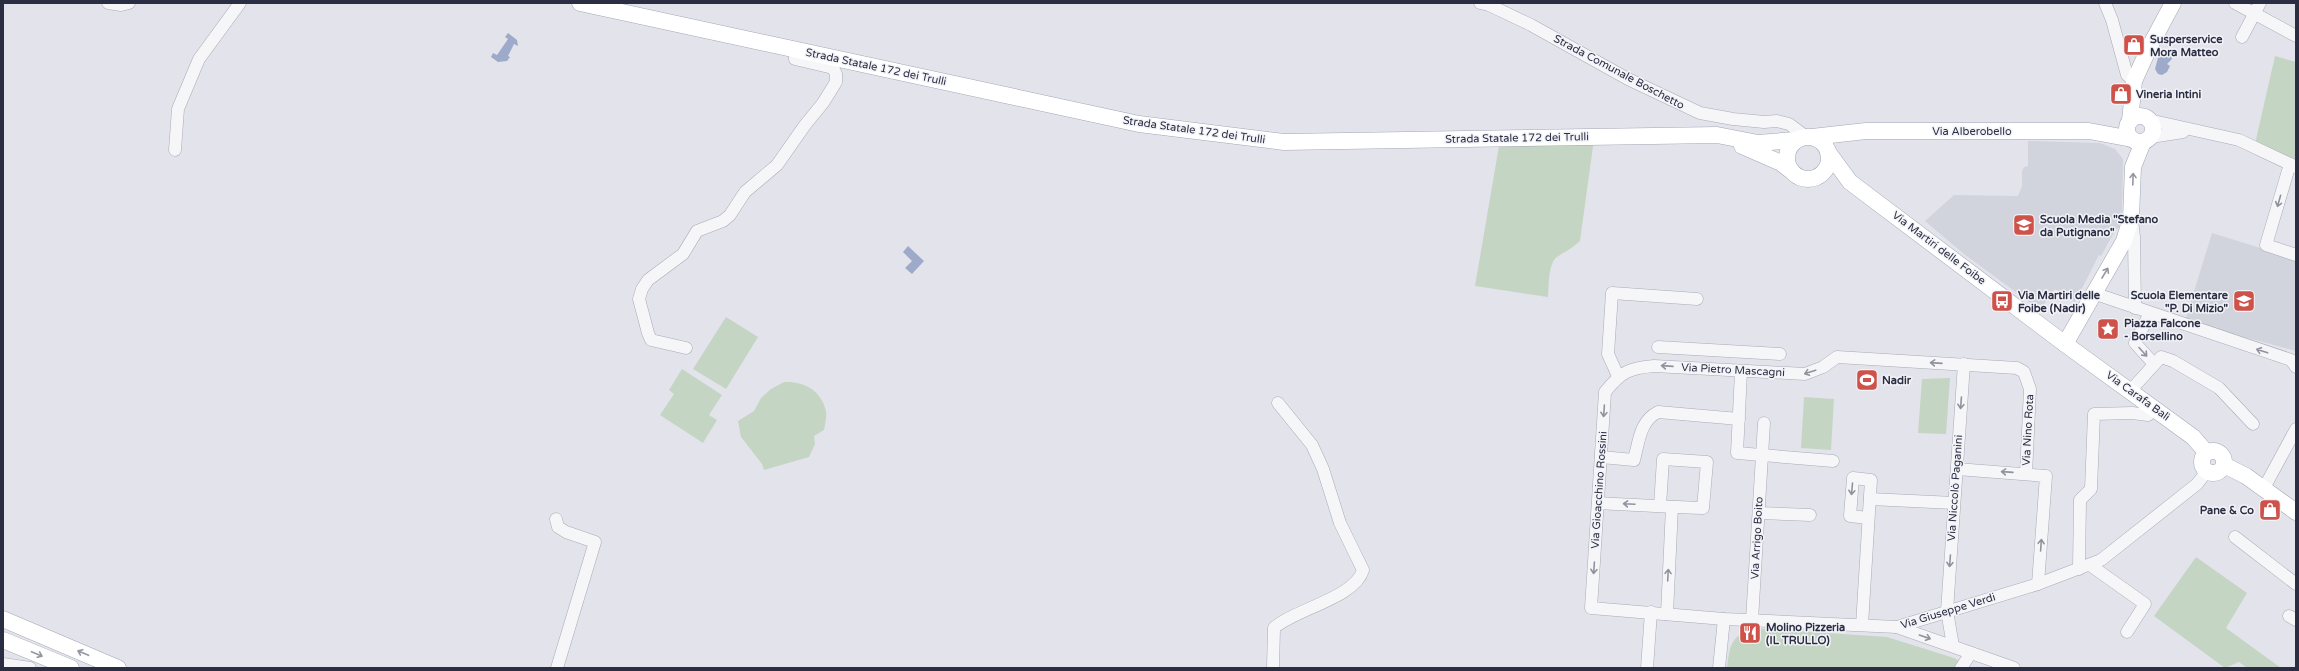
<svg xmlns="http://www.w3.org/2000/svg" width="2299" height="671" font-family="'Varela Round',sans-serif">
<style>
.built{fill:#d1d3dd}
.green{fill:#c5d5c4}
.water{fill:#9eaaca}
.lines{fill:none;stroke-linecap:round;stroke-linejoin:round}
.minor-casing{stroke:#a8aab5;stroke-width:13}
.major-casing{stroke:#a2a6b7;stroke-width:17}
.minor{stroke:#f6f6f9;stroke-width:12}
.major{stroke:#fff;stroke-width:16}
.oneway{stroke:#9596a1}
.oneway2{stroke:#90929e}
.labels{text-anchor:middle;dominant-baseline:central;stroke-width:3;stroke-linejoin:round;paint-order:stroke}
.poi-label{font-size:11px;font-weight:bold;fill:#2b2e43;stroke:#f3f4f8;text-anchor:start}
.street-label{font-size:11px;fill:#2b2e43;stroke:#f3f4f8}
</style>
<rect width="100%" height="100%" fill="#e3e4eb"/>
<!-- built -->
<g class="built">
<polygon points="2028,141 2100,143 2115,149 2123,159 2122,210 2119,228 2116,229 2101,256 2099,255 2075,302 2055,289 2040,310 1964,254 1925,221 1954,195 2018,196 2022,186 2022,171 2024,167 2028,166"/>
<polygon points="2212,233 2296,259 2296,351 2185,321"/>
</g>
<!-- green -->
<g class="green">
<polygon points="2275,56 2296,62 2296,161 2255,144"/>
<path d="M1594,139L1580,241C1573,248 1566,251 1557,257C1548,263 1549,287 1548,297L1475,286L1500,140Z"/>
<polygon points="726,317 758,337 726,389 693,369"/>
<polygon points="682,369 722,395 709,415 717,420 703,443 660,415 674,394 669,390"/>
<polygon points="1950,378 1946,434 1918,433 1922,379"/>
<path d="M784,382C804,381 821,390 826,411C827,417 825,425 824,430L814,436L815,444L809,457L764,470L762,464L741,437L738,421L754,411L761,398L771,389Z"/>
<polygon points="1804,397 1834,399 1831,450 1801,448"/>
<polygon points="2196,557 2247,593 2226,628 2281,668 2247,668 2239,662 2225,668 2154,616"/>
<path d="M1752,628L1887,637L1954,658L1958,660L1959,664L1955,668H1727C1730,645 1730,638 1752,628Z"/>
</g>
<!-- water -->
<g class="water">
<polygon points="508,33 517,40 518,46 514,44 508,56 510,57 507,61 498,62 491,57 493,53 497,55 508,39 505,37"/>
<polygon points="2162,52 2170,54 2172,59 2167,64 2170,66 2167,72 2162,75 2158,74 2155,69 2159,54"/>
<polygon points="908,246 924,261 912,274 905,268 912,261 903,252"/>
</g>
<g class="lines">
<!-- minor casing -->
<g class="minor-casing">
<g id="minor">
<polyline points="108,3 121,5 129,3"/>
<polyline points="1480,3 1489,5 1531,25 1628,79 1700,113 1733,119 1764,122 1777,121 1789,124 1805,136"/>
<polyline points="2105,3 2112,20 2127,75 2134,81"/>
<polyline points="2235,3 2296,36"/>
<polyline points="2242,37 2260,3"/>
<polyline points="2149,120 2239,140 2296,167"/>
<polyline points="2151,137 2183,132"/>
<polyline points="175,150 178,109 199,59 240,3"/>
<polyline points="2290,164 2266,245 2296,255"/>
<polyline points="2132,220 2134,237 2135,308"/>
<polyline points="2093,293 2291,360 2296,367"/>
<polyline points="2150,313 2135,343 2154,364"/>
<polyline points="1658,347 1780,354"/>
<polyline points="686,348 651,340 648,333 639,299 642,289 648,280 683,254 697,231 723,221 730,215 745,192 777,165 805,125 823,103 836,82 836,74 833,68 795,59 795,50"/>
<polyline points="1741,372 1737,453 1833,461"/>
<polyline points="1618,376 1608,354 1612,293 1697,299"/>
<polyline points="2131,390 2161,357 2173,361 2219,388 2253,424"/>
<path d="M1601,457L1634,460C1639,441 1640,421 1658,412L1739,419"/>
<polyline points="1957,469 2046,476 2038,584"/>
<path d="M2026,474L2030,389L2024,372L2017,368L1837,357L1823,367L1805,374L1654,366C1629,368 1621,372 1605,392L1591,608L1724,619L1897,627L2038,584L2101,560L2197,484L2207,471"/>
<polyline points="2264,488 2296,429"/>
<polyline points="1870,499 1954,503"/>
<path d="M1598,503C1633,505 1668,507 1703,508L1707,462L1663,459L1660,506"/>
<polyline points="1759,513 1810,515"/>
<polyline points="556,519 558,527 566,532 595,542 557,668"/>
<polyline points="2235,537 2296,584"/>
<polyline points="2090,565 2145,604 2127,632"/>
<polyline points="2079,569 2080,500 2091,489 2094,414 2132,413 2148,415 2156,409"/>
<polyline points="1667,614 1672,507"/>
<polyline points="2289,616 2296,620"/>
<polyline points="1752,620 1764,423"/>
<polyline points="1862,625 1871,480 1853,478 1850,516 1868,518"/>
<polyline points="1897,627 2014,668"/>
<polyline points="1953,646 1947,611 1964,364"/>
<polyline points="3,664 30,668"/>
<path d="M1273,668L1274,628C1295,609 1355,598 1363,570L1340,523L1323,469L1312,445L1278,403"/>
<polyline points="1647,668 1651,612"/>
<polyline points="1719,668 1724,619"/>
<polyline points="1961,668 1971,653"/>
</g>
</g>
<!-- major casing -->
<g class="major-casing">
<g id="major">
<polyline points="580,3 1139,124 1284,142 1717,135 1758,143 1795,140"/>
<circle cx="2140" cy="129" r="13"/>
<polyline points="2130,121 2134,81 2150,46 2173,3"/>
<circle cx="1808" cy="158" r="21"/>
<polyline points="1812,137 1866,131 2089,131 2132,139"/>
<polyline points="1742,146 1781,163 1790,170"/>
<polyline points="1828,152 1850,182 2065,344 2193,437 2206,452"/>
<polyline points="2065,344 2124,241 2131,218 2133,167 2143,142"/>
<circle cx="2213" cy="462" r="11"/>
<polyline points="2224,465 2246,476 2296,512"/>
<polyline points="3,619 118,668"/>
<polyline points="3,640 71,668"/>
</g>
</g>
<!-- minor -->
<use href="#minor" class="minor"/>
<!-- major -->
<use href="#major" class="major"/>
</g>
<!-- one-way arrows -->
<defs><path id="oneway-shaft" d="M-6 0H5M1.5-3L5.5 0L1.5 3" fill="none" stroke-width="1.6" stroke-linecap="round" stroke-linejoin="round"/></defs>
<g class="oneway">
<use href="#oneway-shaft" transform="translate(2133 179) rotate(-88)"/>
<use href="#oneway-shaft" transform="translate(2105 273) rotate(-59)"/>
<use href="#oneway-shaft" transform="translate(83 653) rotate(-157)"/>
<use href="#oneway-shaft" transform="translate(37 654) rotate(23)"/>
</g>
<g class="oneway2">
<use href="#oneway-shaft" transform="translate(2279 201) rotate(106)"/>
<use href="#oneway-shaft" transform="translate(2262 351) rotate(-162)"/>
<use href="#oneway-shaft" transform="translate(2143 352) rotate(48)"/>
<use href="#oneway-shaft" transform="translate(1936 363) rotate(-176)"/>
<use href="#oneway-shaft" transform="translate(1667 366) rotate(-176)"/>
<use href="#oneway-shaft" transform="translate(1810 372) rotate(162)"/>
<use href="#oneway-shaft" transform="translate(1961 403) rotate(94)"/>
<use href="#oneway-shaft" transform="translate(1604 411) rotate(94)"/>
<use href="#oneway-shaft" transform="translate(2007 472) rotate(-176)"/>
<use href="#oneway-shaft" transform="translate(1852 489) rotate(95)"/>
<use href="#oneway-shaft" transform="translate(1629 504) rotate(-177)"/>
<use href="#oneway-shaft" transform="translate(2041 545) rotate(-86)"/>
<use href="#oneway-shaft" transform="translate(1950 561) rotate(94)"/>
<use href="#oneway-shaft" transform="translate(1594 568) rotate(94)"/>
<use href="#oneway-shaft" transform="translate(1668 575) rotate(-87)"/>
<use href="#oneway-shaft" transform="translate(1925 637) rotate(19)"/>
</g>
<!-- icons -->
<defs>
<g id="shop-square" transform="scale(1.15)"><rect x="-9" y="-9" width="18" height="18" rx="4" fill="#ce524a" stroke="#f3f4f8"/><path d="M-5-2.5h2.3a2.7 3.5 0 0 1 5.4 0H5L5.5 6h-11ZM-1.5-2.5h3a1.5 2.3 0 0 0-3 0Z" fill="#fff"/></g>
<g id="school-square" transform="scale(1.15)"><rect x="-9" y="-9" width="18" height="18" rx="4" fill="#ce524a" stroke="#f3f4f8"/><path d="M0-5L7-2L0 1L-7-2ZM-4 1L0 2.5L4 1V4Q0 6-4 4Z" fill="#fff"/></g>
<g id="bus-square" transform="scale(1.15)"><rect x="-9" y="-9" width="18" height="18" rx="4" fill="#ce524a" stroke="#f3f4f8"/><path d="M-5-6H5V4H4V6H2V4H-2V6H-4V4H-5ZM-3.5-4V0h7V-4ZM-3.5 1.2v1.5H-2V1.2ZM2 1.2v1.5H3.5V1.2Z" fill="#fff"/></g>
<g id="sight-square" transform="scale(1.15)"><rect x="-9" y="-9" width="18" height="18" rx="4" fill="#ce524a" stroke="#f3f4f8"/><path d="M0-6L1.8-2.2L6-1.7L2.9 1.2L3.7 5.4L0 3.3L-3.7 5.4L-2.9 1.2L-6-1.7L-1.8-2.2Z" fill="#fff"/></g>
<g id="stadium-square" transform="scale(1.15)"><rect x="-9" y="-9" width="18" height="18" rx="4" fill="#ce524a" stroke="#f3f4f8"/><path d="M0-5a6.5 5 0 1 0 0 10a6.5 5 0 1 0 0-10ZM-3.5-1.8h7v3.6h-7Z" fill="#fff"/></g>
<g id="restaurant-square" transform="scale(1.15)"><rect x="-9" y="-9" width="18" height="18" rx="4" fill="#ce524a" stroke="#f3f4f8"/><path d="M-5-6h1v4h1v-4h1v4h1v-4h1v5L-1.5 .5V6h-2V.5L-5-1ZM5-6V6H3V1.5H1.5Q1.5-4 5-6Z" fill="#fff"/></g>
</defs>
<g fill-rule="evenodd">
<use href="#shop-square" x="2134" y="45"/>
<use href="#shop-square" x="2121" y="94"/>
<use href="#school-square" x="2024" y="225"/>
<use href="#bus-square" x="2002" y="301"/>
<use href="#school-square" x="2244" y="301"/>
<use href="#sight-square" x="2108" y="329"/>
<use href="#stadium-square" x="1867" y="380"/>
<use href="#shop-square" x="2270" y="510"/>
<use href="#restaurant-square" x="1750" y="633"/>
</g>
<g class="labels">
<!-- poi labels -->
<g class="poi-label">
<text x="2150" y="39">Susperservice<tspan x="2150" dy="13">Mora Matteo</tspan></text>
<text x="2136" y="94">Vineria Intini</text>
<text x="2040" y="219">Scuola Media "Stefano<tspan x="2040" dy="13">da Putignano"</tspan></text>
<text x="2018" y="295">Via Martiri delle<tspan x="2018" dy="13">Foibe (Nadir)</tspan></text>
<text x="2228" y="295" text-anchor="end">Scuola Elementare<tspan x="2228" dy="13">"P. Di Mizio"</tspan></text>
<text x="2124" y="323">Piazza Falcone<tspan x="2124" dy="13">- Borsellino</tspan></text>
<text x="1882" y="380">Nadir</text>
<text x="2254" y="510" text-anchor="end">Pane &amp; Co</text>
<text x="1766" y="627">Molino Pizzeria<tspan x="1766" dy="13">(IL TRULLO)</tspan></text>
</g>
<!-- street labels -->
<g class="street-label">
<text transform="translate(876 67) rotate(12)">Strada Statale 172 dei Trulli</text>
<text transform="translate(1619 72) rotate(28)">Strada Comunale Boschetto</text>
<text transform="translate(1194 130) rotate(8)">Strada Statale 172 dei Trulli</text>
<text x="1972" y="131">Via Alberobello</text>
<text transform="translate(1517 138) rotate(-1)">Strada Statale 172 dei Trulli</text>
<text transform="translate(1939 248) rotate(37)">Via Martiri delle Foibe</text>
<text transform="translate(1733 370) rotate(3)">Via Pietro Mascagni</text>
<text transform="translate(2138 396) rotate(36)">Via Carafa Balì</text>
<text transform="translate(2028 430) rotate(-87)">Via Nino Rota</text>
<text transform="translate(1955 488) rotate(-86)">Via Niccolò Paganini</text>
<text transform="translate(1599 490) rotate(-86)">Via Gioacchino Rossini</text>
<text transform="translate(1757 538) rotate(-87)">Via Arrigo Boito</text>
<text transform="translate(1948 611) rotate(-17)">Via Giuseppe Verdi</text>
</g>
</g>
<!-- border -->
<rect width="2299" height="671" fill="none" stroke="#2b2e43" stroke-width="8"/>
</svg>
